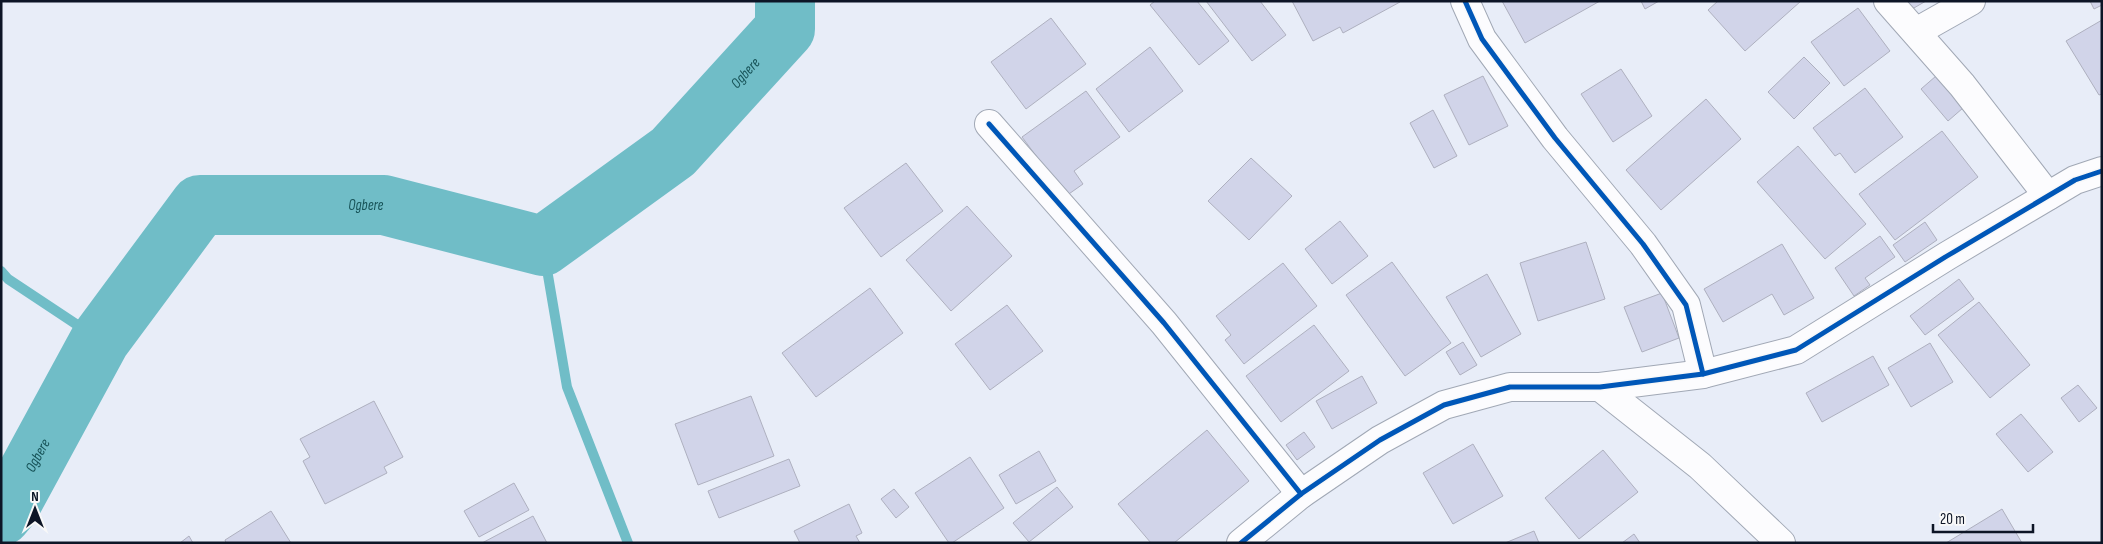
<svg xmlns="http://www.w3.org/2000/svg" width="2103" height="544" font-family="'Sofia Sans Condensed',sans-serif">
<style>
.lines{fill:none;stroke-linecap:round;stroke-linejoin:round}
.stream{stroke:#70bdc7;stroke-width:10}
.river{stroke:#70bdc7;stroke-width:60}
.building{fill:#d1d4e9;stroke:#aeb0bf}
.street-casing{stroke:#a1a8b5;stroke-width:30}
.street{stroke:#fcfcfe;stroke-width:28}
.cycleway-casing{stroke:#f8f8f8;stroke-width:8}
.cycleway{stroke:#0057b8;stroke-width:5}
.labels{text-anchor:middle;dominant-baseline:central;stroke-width:4.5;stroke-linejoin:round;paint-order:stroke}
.water-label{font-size:15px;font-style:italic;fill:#175358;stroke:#f8f8f8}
</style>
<rect width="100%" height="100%" fill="#e8edf8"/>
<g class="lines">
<!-- stream -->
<g class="stream">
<polyline points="543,246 567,387 628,543"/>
<polyline points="1,271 8,279 100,340"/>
</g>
<!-- river -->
<path class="river" id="s1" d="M1,516L11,504L100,340L200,205H384L543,246L673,152L785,29V1"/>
</g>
<!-- building -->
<g class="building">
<polygon points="1155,1 1197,1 1229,41 1199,65 1150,5"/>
<polygon points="1206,1 1260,1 1286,35 1252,61"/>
<polygon points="1292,1 1400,1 1400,2 1343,33 1340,27 1313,41"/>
<polygon points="1502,1 1600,1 1525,43"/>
<polygon points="1641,1 1659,1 1645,9"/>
<polygon points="1718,1 1801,1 1745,51 1708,10"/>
<polygon points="1901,1 1926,1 1907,12"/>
<polygon points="2090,1 2102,1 2102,5 2094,9"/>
<polygon points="1858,8 1890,51 1844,86 1811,42"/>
<polygon points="1051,18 1086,64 1026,109 991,62"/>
<polygon points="2102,20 2102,94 2099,95 2066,41"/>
<polygon points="1150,47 1183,91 1129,132 1096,89"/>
<polygon points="1804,57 1830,83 1794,119 1768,92"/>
<polygon points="1621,69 1652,116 1613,142 1581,94"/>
<polygon points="1483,76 1508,126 1469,145 1444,95"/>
<polygon points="1936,76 1963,108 1948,121 1921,89"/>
<polygon points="1865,88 1903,137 1855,173 1840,153 1835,156 1813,128"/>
<polygon points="1086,91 1120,137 1074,171 1083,184 1066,196 1022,137"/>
<polygon points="1706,99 1741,139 1661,210 1626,170"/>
<polygon points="1433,110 1457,156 1434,168 1410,123"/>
<polygon points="1942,131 1978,177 1895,240 1859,194"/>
<polygon points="1798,146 1866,224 1825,259 1757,182"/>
<polygon points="1251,158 1292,196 1249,240 1208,201"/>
<polygon points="906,163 943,211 881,257 844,208"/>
<polygon points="967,206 1012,256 951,311 906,260"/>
<polygon points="1340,221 1368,256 1332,284 1305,249"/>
<polygon points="1925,222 1937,240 1905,262 1893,245"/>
<polygon points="1880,236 1895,257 1865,278 1870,285 1854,296 1835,268"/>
<polygon points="1586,242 1605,299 1538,321 1520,263"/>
<polygon points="1782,244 1814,298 1784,315 1772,294 1723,322 1704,289"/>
<polygon points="1392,262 1451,343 1405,376 1346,295"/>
<polygon points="1283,263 1317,306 1244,364 1225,340 1231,335 1216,316"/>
<polygon points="1487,274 1521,334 1481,357 1446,297"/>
<polygon points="1959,279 1974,299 1925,335 1910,316"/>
<polygon points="870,288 903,333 816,397 782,353"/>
<polygon points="1662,293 1679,338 1642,352 1624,307"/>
<polygon points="1979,302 2030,365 1990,398 1938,335"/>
<polygon points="1007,305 1043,351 990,390 955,344"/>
<polygon points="1314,325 1349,371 1281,422 1246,376"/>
<polygon points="1463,342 1477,365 1460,375 1446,352"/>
<polygon points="1930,343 1953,382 1911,407 1888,368"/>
<polygon points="1873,356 1889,385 1822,422 1806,393"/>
<polygon points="1362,376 1377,403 1332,429 1316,401"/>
<polygon points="2078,385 2097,408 2079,422 2061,398"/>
<polygon points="751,396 774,456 698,485 675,424"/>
<polygon points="374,401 403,457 384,467 387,473 325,504 303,461 310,457 300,439"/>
<polygon points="2021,414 2053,452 2028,472 1996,434"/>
<polygon points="1207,430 1249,481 1174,543 1151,543 1118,504"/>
<polygon points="1304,432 1315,447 1297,460 1286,445"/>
<polygon points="1473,444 1503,496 1453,524 1423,473"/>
<polygon points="1603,450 1638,492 1579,539 1545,498"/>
<polygon points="1039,451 1056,481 1016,504 999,475"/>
<polygon points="970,457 1004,508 952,543 949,543 915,493"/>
<polygon points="789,459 800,486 719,518 708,491"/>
<polygon points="514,483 529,510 479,537 464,511"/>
<polygon points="1057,487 1073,507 1029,542 1013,523"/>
<polygon points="894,489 909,507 896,518 881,499"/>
<polygon points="849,504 862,533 856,536 860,543 800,543 794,531"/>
<polygon points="2002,509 2022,543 1946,543"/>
<polygon points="271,511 291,543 226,543 225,540"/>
<polygon points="533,516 547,543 482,543"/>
<polygon points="1534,531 1539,543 1505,543"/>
<polygon points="1634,534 1640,543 1622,543"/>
<polygon points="189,536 193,543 180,543"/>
</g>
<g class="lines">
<!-- street casing -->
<g class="street-casing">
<g id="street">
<polyline points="1465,1 1482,39 1555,138 1643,244 1686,305 1703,374"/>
<polyline points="1888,1 1962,85 2048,196"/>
<polyline points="1916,32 1971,1"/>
<polyline points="989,124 1164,323 1301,494"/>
<polyline points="1600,387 1700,466 1781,543"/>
<polyline points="1241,543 1301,494 1380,440 1444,405 1510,387 1600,387 1703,374 1796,350 1947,256 2048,196 2075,180 2102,171"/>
</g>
</g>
<!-- street -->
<use href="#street" class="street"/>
<!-- cycleway casing -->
<g class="cycleway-casing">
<g id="cycleway">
<polyline points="1465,1 1482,39 1555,138 1643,244 1686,305 1703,374"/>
<polyline points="989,124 1164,323 1301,494"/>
<polyline points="1241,543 1301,494 1380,440 1444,405 1510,387 1600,387 1703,374 1796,350 1947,256 2048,196 2075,180 2102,171"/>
</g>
</g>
<!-- cycleway -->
<use href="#cycleway" class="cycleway"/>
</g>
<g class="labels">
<!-- water labels -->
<g class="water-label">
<text stroke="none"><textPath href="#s1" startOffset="986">Ogbere</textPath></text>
<text stroke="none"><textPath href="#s1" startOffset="536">Ogbere</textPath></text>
<text stroke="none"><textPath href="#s1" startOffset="71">Ogbere</textPath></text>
</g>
</g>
<!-- border -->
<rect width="2103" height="544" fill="none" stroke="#0d1526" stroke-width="5"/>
<!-- north arrow -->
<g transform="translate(35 509)" stroke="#f8f8f8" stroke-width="4" paint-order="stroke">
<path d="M0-4L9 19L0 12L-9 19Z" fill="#0d1526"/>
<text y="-8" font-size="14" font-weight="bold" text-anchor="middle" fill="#0d1526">N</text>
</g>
<!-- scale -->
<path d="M1933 524v8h100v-8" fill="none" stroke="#0d1526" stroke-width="2.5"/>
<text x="1940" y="524" font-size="15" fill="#0d1526" stroke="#f8f8f8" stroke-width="4" paint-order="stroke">20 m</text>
</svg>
